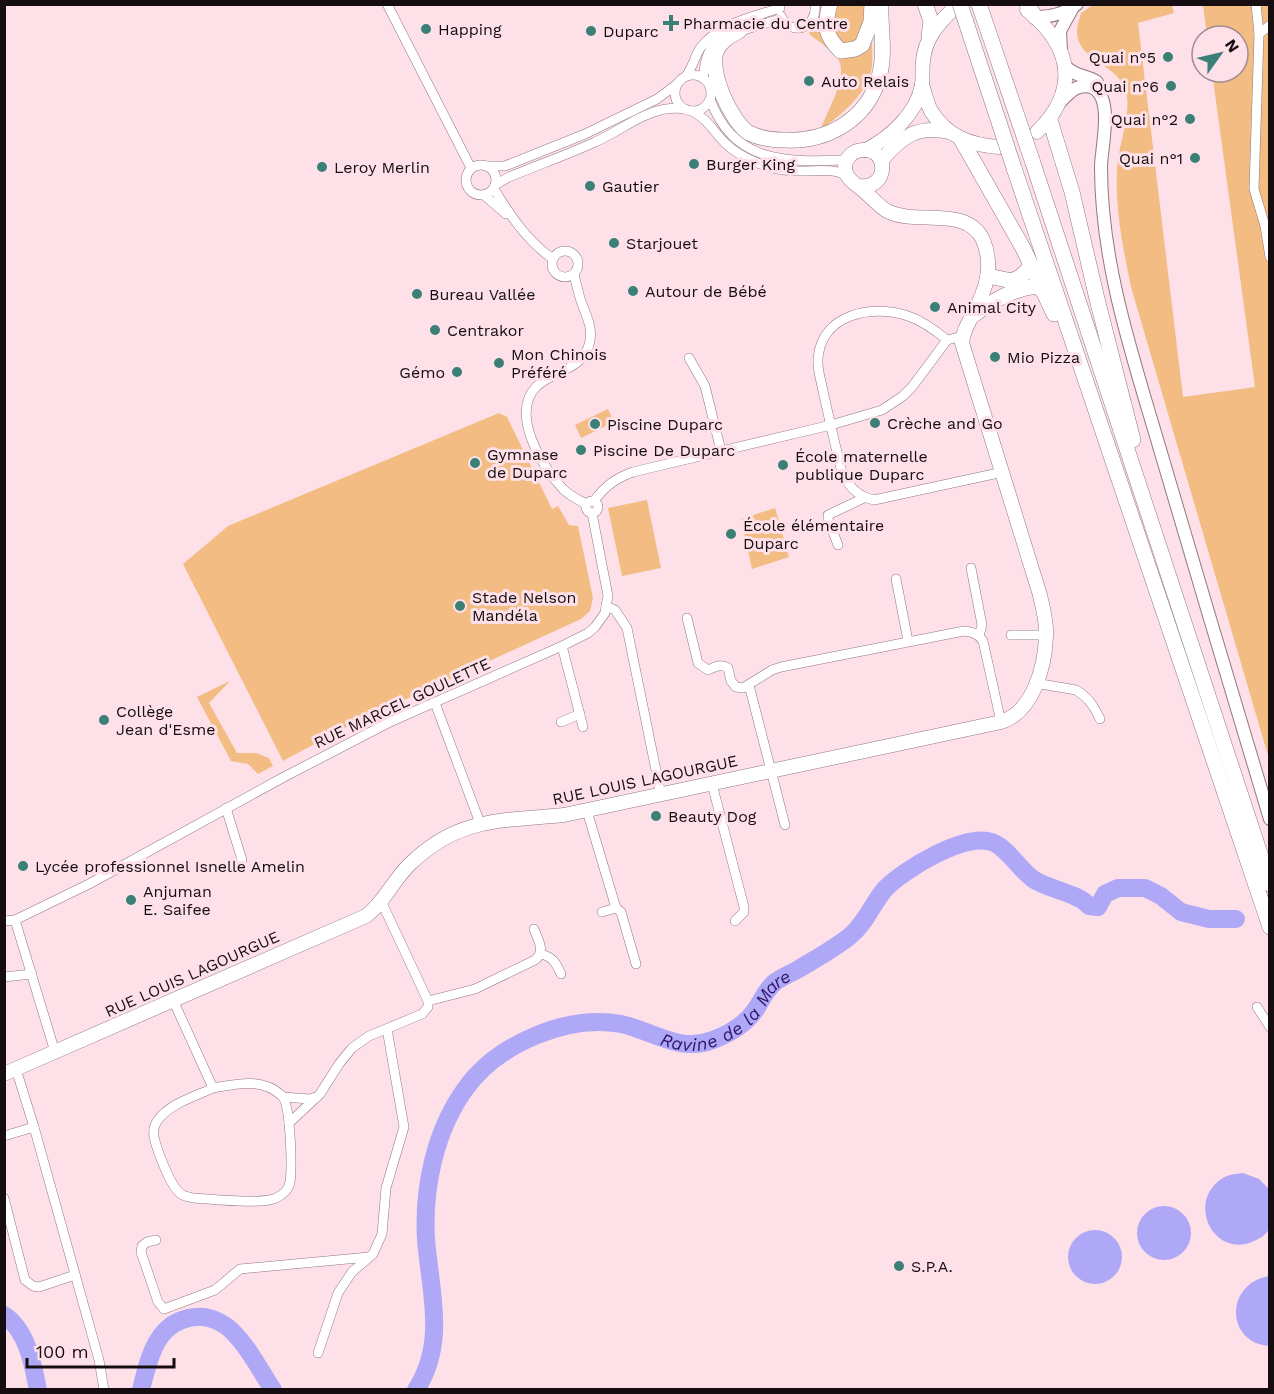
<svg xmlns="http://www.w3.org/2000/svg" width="1274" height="1394" font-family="'Work Sans',sans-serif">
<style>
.green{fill:#f2bc83}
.water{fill:#afa8f6}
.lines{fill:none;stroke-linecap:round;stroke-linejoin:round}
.river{stroke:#afa8f6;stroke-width:18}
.minor-casing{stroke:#91777f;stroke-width:10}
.tertiary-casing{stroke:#91777f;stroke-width:14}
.secondary-casing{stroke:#91777f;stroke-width:15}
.trunk-casing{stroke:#91777f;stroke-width:16}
.minor{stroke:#fff;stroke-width:9}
.tertiary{stroke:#fff;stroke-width:12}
.secondary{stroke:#fff;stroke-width:14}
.trunk{stroke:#fff;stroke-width:15}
.trunk-bridge-casing{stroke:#91777f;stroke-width:16;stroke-linecap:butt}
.trunk-bridge{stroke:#fff;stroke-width:15}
.poi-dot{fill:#3a8077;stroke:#fee0e9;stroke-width:2}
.labels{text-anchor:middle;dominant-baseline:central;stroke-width:6;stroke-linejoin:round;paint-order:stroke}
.poi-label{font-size:16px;fill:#160d10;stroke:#fee0e9;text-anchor:start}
.street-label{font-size:16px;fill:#160d10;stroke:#fee0e9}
.water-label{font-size:18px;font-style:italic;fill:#2e146d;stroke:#fee0e9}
</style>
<rect width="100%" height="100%" fill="#fee0e9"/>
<!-- green -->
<g class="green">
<path d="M820,5H868C869,21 874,50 872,66C868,94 841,115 820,130C827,112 849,75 838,59C831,49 818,41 809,34L818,18Z"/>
<path d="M1093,5H1172L1174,13L1138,23L1183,397L1255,387L1212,72H1238V36H1207L1203,5H1269V759L1131,287C1123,248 1115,209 1117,169C1118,148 1130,116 1127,97C1122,62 1076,63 1077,30C1077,25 1080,18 1081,13Z"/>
<polygon points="608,409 614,422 581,438 575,425"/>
<polygon points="499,413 507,417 552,509 558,506 569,525 578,526 593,598 590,611 581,619 350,725 283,761 183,564 228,526"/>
<polygon points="647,500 661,568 622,576 608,508"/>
<polygon points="775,508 789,557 752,569 741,519"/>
<polygon points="230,681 209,703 237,753 256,753 269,758 273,766 258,774 248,764 231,761 197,697"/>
</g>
<!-- water -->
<g class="water">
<path d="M1243,1173L1259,1179L1270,1190C1270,1199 1272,1219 1270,1227C1267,1235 1259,1239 1252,1242C1212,1258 1185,1198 1225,1177C1230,1174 1237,1174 1243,1173Z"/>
<circle cx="1164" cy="1233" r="27"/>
<circle cx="1095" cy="1257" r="27"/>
<path d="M1269,1276H1270L1269,1346C1226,1343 1224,1284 1269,1276Z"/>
</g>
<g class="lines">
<!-- river -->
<g class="river">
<path d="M4,1315C27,1330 33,1364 38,1390"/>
<path d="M141,1390C149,1358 156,1321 195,1317C208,1315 223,1322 233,1332C249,1348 260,1370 273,1390"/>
<path id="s1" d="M416,1390C447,1342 430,1291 426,1239C423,1188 435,1130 466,1088C498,1044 567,1014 621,1024C653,1031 679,1053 713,1040C729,1034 746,1024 756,1009C762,1000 765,991 774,983C780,978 789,974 797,970C815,959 834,949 850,936C866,923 872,904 885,889C903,870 968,830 994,843C1008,849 1020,870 1033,879C1049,890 1079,893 1089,906L1098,907L1105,894L1118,888H1145L1161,896L1181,912L1209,919H1236"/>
</g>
<!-- minor casing -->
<g class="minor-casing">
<g id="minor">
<polyline points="387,4 471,168"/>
<polyline points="1256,4 1259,34 1254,189 1265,226 1270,257"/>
<path d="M781,16C791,38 818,28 815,4"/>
<polyline points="737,32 777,20 783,20"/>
<polyline points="1259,34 1270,25"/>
<circle cx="693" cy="93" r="18"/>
<path d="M686,76C693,67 695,55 701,47C720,23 753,17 780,8"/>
<path d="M703,78C705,63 706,53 716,42"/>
<path d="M710,99C734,165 788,162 847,160"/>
<path d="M692,111C711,122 711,129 725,143C736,154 751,161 765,166C775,169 787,171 797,171C814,172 832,167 847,176"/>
<circle cx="481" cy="180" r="15"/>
<polyline points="486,166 505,166 585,134 657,99 676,85"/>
<path d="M495,185L509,177C538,165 567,155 595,142C625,129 650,104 685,109"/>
<path d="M494,189C510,215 527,241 553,259"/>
<polyline points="484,195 506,214"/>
<circle cx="565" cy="264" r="13"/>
<path d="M574,274C576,283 578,292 581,301C586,316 594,328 589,345C581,371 553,370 536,387C510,414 542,467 563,489C570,496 579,500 586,504"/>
<path d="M947,340C935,330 923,321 908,316C872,304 821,314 818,359C817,369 821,380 823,391C829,418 835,445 842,472C849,487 857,496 874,500L1003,472"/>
<polyline points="689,358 705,386 721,451"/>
<circle cx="592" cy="507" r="6"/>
<path d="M594,501C605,486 616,478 633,472L831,425L882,410L903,396L912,387L947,340L963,336"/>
<polyline points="838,545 828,519 828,515 864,498"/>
<polyline points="971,568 982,625 979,636"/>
<polyline points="896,579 908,641"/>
<polyline points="606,606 615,610 627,628 661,795"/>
<path d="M687,618L698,663L708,670C715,667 721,663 728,668L731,681L736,687L743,688L772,670L781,667L964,631C973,632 978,634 983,641L1001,722"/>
<polyline points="1011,635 1046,635"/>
<polyline points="562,646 583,727"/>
<path d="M1035,683L1076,690C1088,697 1094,706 1100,719"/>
<polyline points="749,685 785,825"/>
<polyline points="435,703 480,823"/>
<polyline points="561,722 580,714"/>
<polyline points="712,784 744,907 744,912 735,921"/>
<polyline points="226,808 242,860"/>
<polyline points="587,811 616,908 621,912 636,964"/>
<polyline points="602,912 616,908"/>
<polyline points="15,920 55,1052"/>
<polyline points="4,921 15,920 89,884 284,777 388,723 562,646 588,633 595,627 605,613 606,606 608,596 592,513"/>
<path d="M541,954C553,957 556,963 561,974"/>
<polyline points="4,977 32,974"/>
<path d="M173,1000L213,1088C196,1096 169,1104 158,1120C154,1125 153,1130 154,1137C157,1150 170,1186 181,1194C185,1197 190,1197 194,1198C212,1199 262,1205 276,1198C283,1195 289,1189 290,1182C292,1168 291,1105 282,1096C263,1077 236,1084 213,1088"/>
<path d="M428,1001L475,989L535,960C546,951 538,940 534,929"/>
<polyline points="1257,1007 1270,1027"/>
<polyline points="16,1069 34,1127 99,1360 104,1390"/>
<polyline points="283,1097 310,1099 316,1097"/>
<polyline points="289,1123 320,1094 339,1064 352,1048 369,1036 422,1014 428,1007 428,1001 382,903"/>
<polyline points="4,1136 34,1127"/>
<polyline points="4,1198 25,1280 33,1286 39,1287 75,1275"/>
<polyline points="156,1240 147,1242 142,1246 141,1252 158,1302 164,1309 215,1290 240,1269 369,1257"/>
<polyline points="318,1353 338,1293 352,1272 373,1254 382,1234 386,1188 404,1127 387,1029"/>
</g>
</g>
<!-- tertiary casing -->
<g class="tertiary-casing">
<g id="tertiary">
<path d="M1035,17C1050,17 1065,14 1077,4"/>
<polyline points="1061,51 1060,31 1072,9"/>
<path d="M1064,65C1077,78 1085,74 1097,82"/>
<path d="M1060,102C1069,93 1077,83 1091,87C1115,95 1101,148 1101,167C1101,269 1136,366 1164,463C1199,582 1234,700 1270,819"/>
</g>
</g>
<!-- secondary casing -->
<g class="secondary-casing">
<g id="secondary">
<path d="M1027,10C1072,46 1080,90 1037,132"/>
<path d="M922,85C925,93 927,104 931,111C947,137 971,145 999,147"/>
<path d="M866,150C891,137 917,113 922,85C923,77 922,69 923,61C925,39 937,25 952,10"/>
<path d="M881,161C901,137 917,125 949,132"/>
<path d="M4,1074L366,916C385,902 393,880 410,864C458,817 502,821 564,815L1001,722C1033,712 1045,667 1046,636C1047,622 1043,609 1040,595L962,343C963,331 968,324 973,314C986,290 994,266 983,240C967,205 916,226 887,211C877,205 869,194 859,187C851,181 842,174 846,162C849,154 856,150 864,150C890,150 888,190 859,186"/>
</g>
</g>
<!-- trunk casing -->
<g class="trunk-casing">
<g id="trunk">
<path d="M830,4C824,25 825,37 841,51L855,49L862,45L871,22L872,4"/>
<polyline points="925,4 931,21 929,36"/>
<polyline points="1027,4 1035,17"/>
<path d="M739,31C730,36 720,41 716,52C709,72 731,122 749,133C761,139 772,140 785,140C827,142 867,120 879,77C886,54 880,28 881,4"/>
<polyline points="1050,120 1072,192 1097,299 1133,440"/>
<polyline points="961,139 1023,248 1054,314"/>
<polyline points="1032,160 1270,884"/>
<polyline points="1014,168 1270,927"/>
<polyline points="988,276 1012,281 1020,277 1032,266"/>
<path d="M972,316C992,302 1011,289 1036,286L1045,292"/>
</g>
</g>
<!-- minor -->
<use href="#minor" class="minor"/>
<!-- tertiary -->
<use href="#tertiary" class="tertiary"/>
<!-- secondary -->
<use href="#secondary" class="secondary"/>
<!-- trunk -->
<use href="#trunk" class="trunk"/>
<!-- trunk-bridge casing -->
<g class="trunk-bridge-casing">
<g id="trunk-bridge">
<polyline points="960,4 1014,168"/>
<polyline points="979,4 1032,160"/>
</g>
</g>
<!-- trunk-bridge -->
<use href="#trunk-bridge" class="trunk-bridge"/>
</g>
<!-- markers -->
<g class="poi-dot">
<path d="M668 14h6v6h6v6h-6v6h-6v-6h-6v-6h6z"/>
<circle cx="426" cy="29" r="6"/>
<circle cx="591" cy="31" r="6"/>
<circle cx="1168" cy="57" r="6"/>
<circle cx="809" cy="81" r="6"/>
<circle cx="1171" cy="86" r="6"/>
<circle cx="1190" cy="119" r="6"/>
<circle cx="1195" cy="158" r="6"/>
<circle cx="694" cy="164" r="6"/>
<circle cx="322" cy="167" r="6"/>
<circle cx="590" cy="186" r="6"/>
<circle cx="614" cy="243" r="6"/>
<circle cx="633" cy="291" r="6"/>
<circle cx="417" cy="294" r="6"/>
<circle cx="935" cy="307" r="6"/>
<circle cx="435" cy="330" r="6"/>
<circle cx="995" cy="357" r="6"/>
<circle cx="499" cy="363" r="6"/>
<circle cx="457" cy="372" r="6"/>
<circle cx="875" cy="423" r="6"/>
<circle cx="595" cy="424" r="6"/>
<circle cx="581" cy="450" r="6"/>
<circle cx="475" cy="463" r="6"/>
<circle cx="783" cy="465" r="6"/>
<circle cx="731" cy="534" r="6"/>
<circle cx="460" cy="606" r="6"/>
<circle cx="104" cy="720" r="6"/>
<circle cx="656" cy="816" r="6"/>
<circle cx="23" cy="866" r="6"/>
<circle cx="131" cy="900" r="6"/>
<circle cx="899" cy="1266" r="6"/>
</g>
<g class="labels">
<!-- poi labels -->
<g class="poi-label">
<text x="683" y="23">Pharmacie du Centre</text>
<text x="438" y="29">Happing</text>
<text x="603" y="31">Duparc</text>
<text x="1156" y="57" text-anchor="end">Quai n°5</text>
<text x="821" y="81">Auto Relais</text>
<text x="1159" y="86" text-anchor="end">Quai n°6</text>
<text x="1178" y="119" text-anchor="end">Quai n°2</text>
<text x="1183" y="158" text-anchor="end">Quai n°1</text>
<text x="706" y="164">Burger King</text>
<text x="334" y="167">Leroy Merlin</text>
<text x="602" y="186">Gautier</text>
<text x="626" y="243">Starjouet</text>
<text x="645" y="291">Autour de Bébé</text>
<text x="429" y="294">Bureau Vallée</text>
<text x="947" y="307">Animal City</text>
<text x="447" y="330">Centrakor</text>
<text x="511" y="354">Mon Chinois<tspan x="511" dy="18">Préféré</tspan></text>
<text x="1007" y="357">Mio Pizza</text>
<text x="445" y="372" text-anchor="end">Gémo</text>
<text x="887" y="423">Crèche and Go</text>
<text x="607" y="424">Piscine Duparc</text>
<text x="593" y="450">Piscine De Duparc</text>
<text x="487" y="454">Gymnase<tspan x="487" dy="18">de Duparc</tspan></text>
<text x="795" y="456">École maternelle<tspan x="795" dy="18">publique Duparc</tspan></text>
<text x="743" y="525">École élémentaire<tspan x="743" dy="18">Duparc</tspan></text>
<text x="472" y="597">Stade Nelson<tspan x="472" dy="18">Mandéla</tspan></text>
<text x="116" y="711">Collège<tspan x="116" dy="18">Jean d'Esme</tspan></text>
<text x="668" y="816">Beauty Dog</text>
<text x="35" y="866">Lycée professionnel Isnelle Amelin</text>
<text x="143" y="891">Anjuman<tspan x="143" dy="18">E. Saifee</tspan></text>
<text x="911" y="1266">S.P.A.</text>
</g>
<!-- street labels -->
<g class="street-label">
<text transform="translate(402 703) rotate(-25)">RUE MARCEL GOULETTE</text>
<text transform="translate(645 780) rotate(-12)">RUE LOUIS LAGOURGUE</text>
<text transform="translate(192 974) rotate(-24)">RUE LOUIS LAGOURGUE</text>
</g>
<!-- water labels -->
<g class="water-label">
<text stroke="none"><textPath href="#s1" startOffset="610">Ravine de la Mare</textPath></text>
</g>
</g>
<!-- border -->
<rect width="1274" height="1394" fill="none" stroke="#160d10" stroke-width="12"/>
<!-- north arrow -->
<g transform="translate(1220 54) rotate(56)"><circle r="28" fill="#fee0e9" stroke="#a18c92" stroke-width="1.5"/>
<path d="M0-4.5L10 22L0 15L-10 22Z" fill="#3a8077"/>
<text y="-9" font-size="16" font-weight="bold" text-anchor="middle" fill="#160d10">N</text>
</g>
<!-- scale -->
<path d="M27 1358v9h147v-9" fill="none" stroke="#160d10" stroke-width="3"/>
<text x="36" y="1358" font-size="18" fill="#160d10" stroke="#fee0e9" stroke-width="4.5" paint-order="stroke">100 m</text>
</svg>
